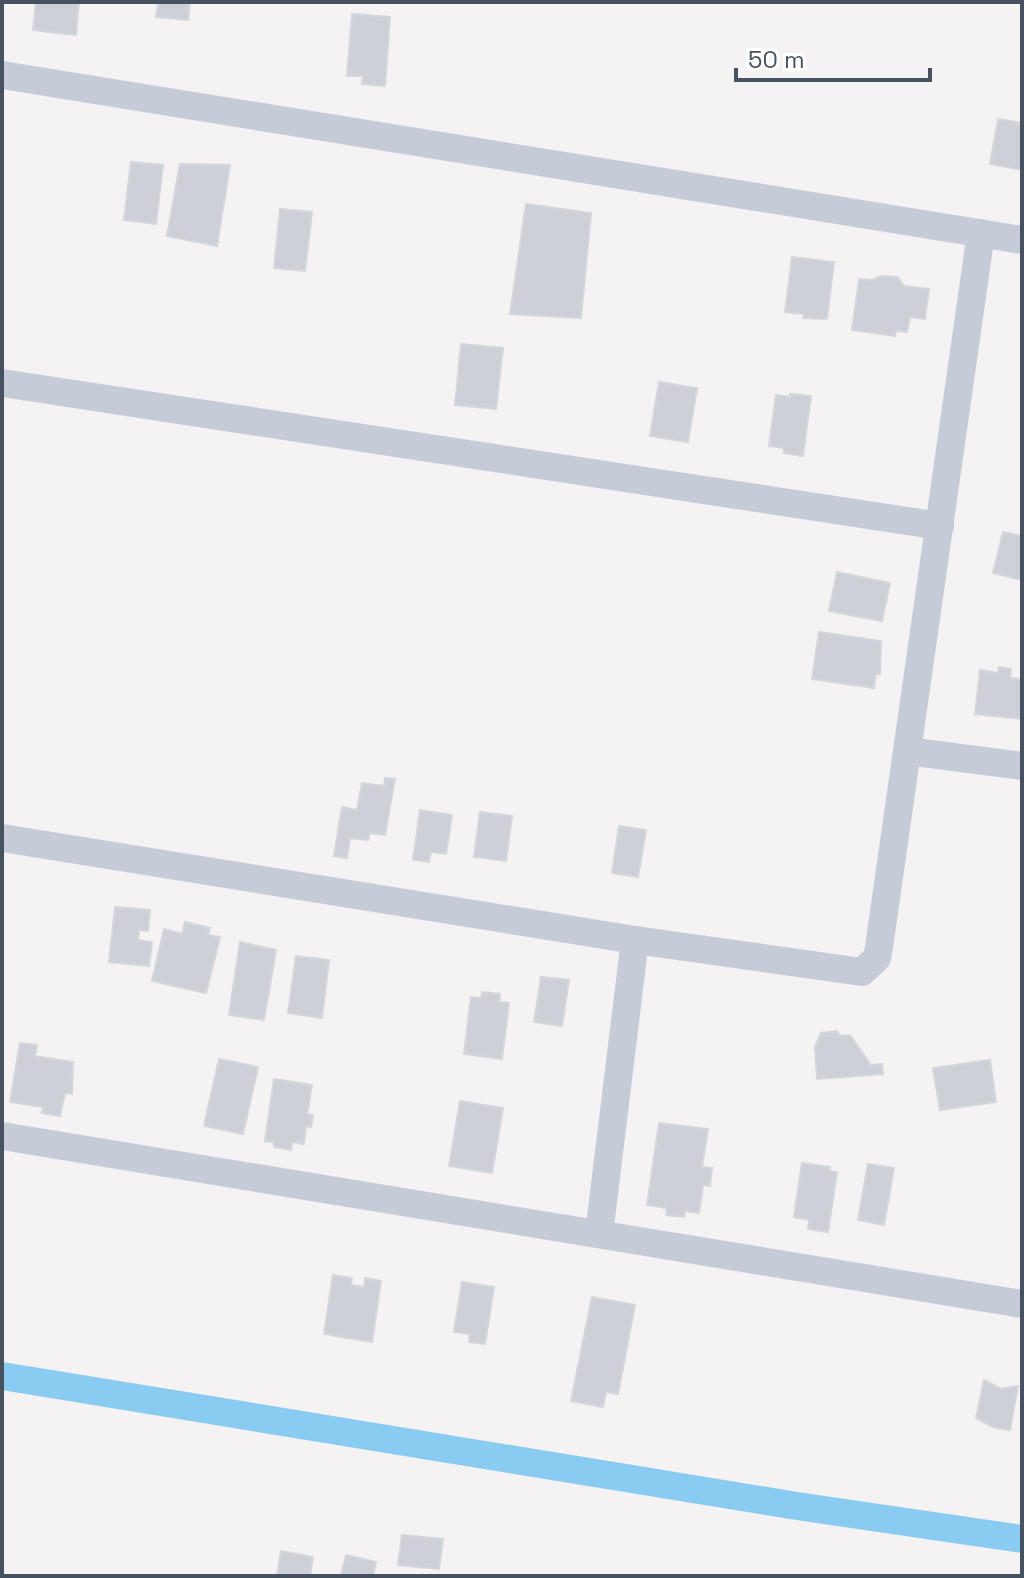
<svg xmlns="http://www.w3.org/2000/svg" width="1024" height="1578" font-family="'Space Grotesk',sans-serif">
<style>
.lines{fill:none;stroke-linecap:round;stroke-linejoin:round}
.canal{stroke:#8acbf1;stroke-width:28}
.building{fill:#cdd0d6;stroke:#d5d6dd;stroke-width:2}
.minor{stroke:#c5cbd7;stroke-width:28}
</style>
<rect width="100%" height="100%" fill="#f4f2f2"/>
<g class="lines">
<!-- canal -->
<polyline class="canal" points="2,1376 797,1506 1022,1539"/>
</g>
<!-- building -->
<g class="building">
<polygon points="36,2 79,2 76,35 33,30"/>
<polygon points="158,2 190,2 188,20 156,17"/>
<polygon points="352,14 390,17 385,86 362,84 363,76 347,76"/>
<polygon points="998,119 1022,123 1022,170 990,164"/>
<polygon points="131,162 163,165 156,224 124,220"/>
<polygon points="180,164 230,165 217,246 167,236"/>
<polygon points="526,204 591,213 581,318 510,314"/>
<polygon points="280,209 312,212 305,271 274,268"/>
<polygon points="792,257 834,262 827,319 803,318 804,314 785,312"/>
<polygon points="881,276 897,277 904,286 929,289 925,319 910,317 907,332 896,331 895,336 852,330 859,279 873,280"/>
<polygon points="461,344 503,348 496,409 455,405"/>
<polygon points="659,382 697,388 688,442 650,436"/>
<polygon points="790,394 811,396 803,456 784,453 784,448 769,446 776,395 790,397"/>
<polygon points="1003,532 1022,536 1022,580 993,573"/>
<polygon points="837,572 890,583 882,621 829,611"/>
<polygon points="819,632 881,641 880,674 876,674 874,688 812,679"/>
<polygon points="999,667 1011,669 1010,678 1022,679 1022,719 975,714 980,670 998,673"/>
<polygon points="385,778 395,779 385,835 370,833 368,840 350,838 347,858 334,856 342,807 357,810 362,783 384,786"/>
<polygon points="420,810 452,815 446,854 431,852 429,862 413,860"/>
<polygon points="480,812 512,816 506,861 474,857"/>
<polygon points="619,826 646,830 638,877 612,873"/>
<polygon points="115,907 150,910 148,931 139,930 138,940 152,942 149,966 109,962"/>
<polygon points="185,922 210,928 208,935 220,937 206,993 152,981 164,929 182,934"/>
<polygon points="240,942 276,950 264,1020 229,1015"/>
<polygon points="296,956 329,960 322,1018 288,1013"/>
<polygon points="541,977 569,980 562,1026 534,1022"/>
<polygon points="482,992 500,994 499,1002 509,1003 502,1059 464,1054 471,997 481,998"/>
<polygon points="837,1031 840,1036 850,1035 871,1065 882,1064 883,1074 817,1079 815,1047 821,1033"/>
<polygon points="20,1043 37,1045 35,1056 73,1062 72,1094 65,1093 60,1116 42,1113 43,1107 10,1102"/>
<polygon points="219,1059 258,1067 243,1134 204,1126"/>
<polygon points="990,1060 996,1102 940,1110 933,1068"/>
<polygon points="274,1079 312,1085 307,1114 313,1115 311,1127 306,1126 304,1144 292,1142 291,1150 274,1147 274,1142 265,1141"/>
<polygon points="460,1101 503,1108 492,1173 449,1166"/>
<polygon points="659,1123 708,1129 702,1167 712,1168 710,1186 703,1185 699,1213 685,1211 684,1217 666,1215 667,1208 647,1205"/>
<polygon points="802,1163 830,1167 829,1171 837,1172 828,1232 808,1229 809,1220 794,1217"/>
<polygon points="868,1164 894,1168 884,1225 858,1220"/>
<polygon points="333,1275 352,1278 351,1285 364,1287 365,1278 381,1281 372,1342 324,1334"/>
<polygon points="462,1282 494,1287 485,1344 469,1342 470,1334 454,1332"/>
<polygon points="592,1297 635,1305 618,1394 606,1392 603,1407 571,1401"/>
<polygon points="984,1380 1001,1389 1018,1386 1010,1430 993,1427 976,1418"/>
<polygon points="402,1535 443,1539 439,1569 398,1565"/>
<polygon points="281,1551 313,1557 310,1576 277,1576"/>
<polygon points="346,1555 376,1562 373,1576 341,1576"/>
</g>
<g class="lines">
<!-- minor -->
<g class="minor">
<polyline points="2,75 1022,240"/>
<polyline points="2,383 940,526"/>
<polyline points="907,751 1022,766"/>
<polyline points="2,838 635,940 862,972 877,958 879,947 981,233"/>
<polyline points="2,1136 1022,1304"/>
<polyline points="599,1234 635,940"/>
</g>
</g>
<!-- border -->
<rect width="1024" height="1578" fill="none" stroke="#485160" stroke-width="8"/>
<!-- scale -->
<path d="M736 68v12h194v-12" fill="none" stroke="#485160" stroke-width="4"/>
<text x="748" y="68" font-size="24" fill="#485160" stroke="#ffffff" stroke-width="6" paint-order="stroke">50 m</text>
</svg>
